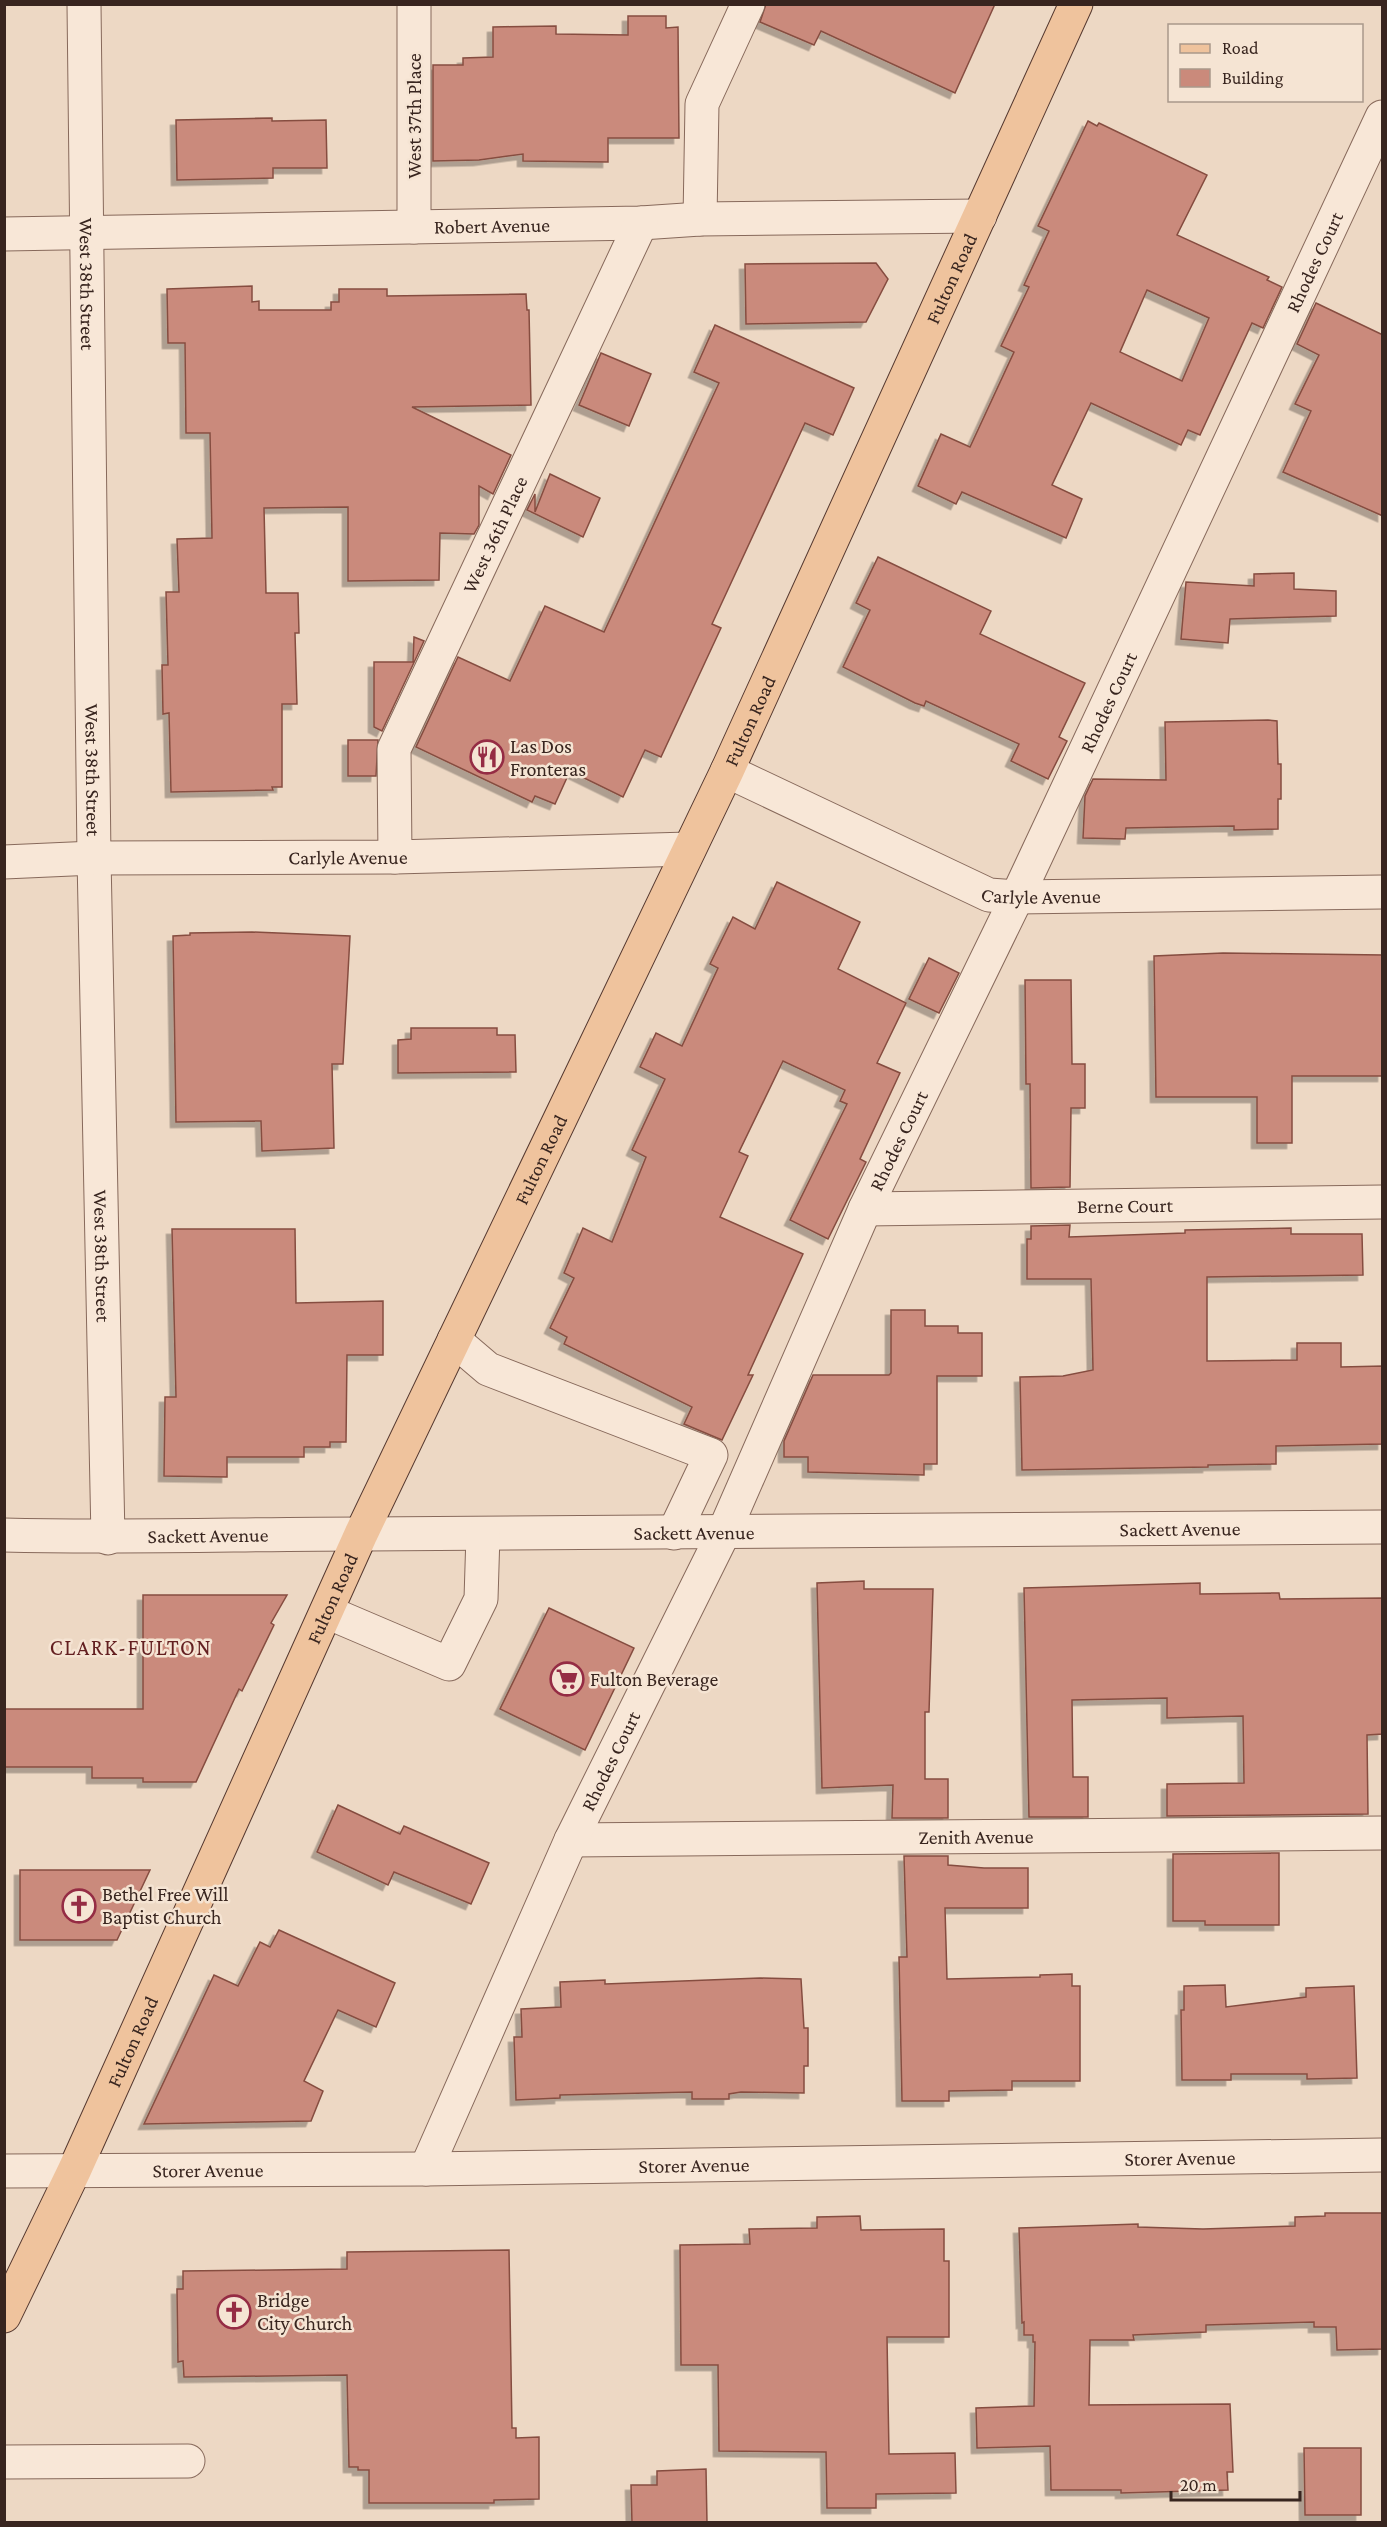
<svg xmlns="http://www.w3.org/2000/svg" width="1387" height="2527" font-family="'Crimson Pro',serif">
<style>
.building{fill:#ca8a7b;stroke:#864d41;stroke-width:1.5;fill-rule:evenodd;filter:url(#shadow)}
.lines{fill:none;stroke-linecap:round;stroke-linejoin:round}
.minor-casing{stroke:#87695b;stroke-width:35}
.major-casing{stroke:#55382f;stroke-width:35}
.minor{stroke:#f8e7d7;stroke-width:33}
.major{stroke:#efc39d;stroke-width:33}
.labels{text-anchor:middle;dominant-baseline:central;stroke-width:5;stroke-linejoin:round;paint-order:stroke}
.street-label{font-size:20px;fill:#38251f;stroke:#f5e4d3}
.poi-label{font-size:20px;fill:#38251f;stroke:#f5e4d3;text-anchor:start}
.quarter-label{font-size:22px;letter-spacing:1.5px;fill:#631f20;stroke:#f5e4d3}
</style>
<defs>
<filter id="shadow"><feDropShadow dx="-5.5" dy="5.5" stdDeviation="0" flood-color="#0004"/></filter>
</defs>
<rect width="100%" height="100%" fill="#edd8c4"/>
<!-- building -->
<g class="building">
<polygon points="766,4 995,4 955,93 821,31 814,45 760,22"/>
<polygon points="628,16 666,16 666,28 678,27 679,138 608,138 608,162 523,161 523,154 479,160 433,161 433,65 463,65 463,58 493,57 493,27 556,26 556,34 628,35"/>
<polygon points="272,118 272,121 326,120 327,168 273,168 273,178 177,180 176,120"/>
<path d="M1088,121L1097,126L1099,123L1207,175L1177,235L1269,277L1267,280L1282,287L1263,328L1252,323L1200,435L1188,430L1181,445L1091,403L1052,485L1082,499L1066,538L962,492L956,504L918,486L941,434L970,447L1014,352L1001,346L1029,287L1024,285L1049,231L1038,226ZM1147,290L1209,318L1182,381L1120,352Z"/>
<polygon points="876,263 888,279 866,322 746,324 745,264"/>
<polygon points="252,286 252,302 259,301 259,310 331,310 331,302 339,302 339,289 387,289 387,296 526,294 527,310 529,310 531,405 412,407 511,455 493,494 479,486 479,525 474,534 440,533 439,580 348,581 348,507 264,508 266,593 298,593 299,633 295,633 297,704 282,704 282,787 272,787 273,790 171,792 169,713 163,714 162,665 168,665 166,592 179,592 177,539 212,538 210,433 186,433 185,343 168,343 167,289"/>
<polygon points="1316,303 1383,335 1383,516 1283,472 1311,411 1295,404 1319,355 1297,344"/>
<polygon points="715,325 854,388 833,435 805,423 712,624 721,628 661,757 645,750 623,797 570,771 555,804 535,796 532,802 416,747 458,657 510,681 545,606 604,632 719,383 694,372"/>
<polygon points="601,353 651,374 629,426 579,405"/>
<polygon points="550,474 600,498 583,537 527,510 535,494 535,512"/>
<polygon points="878,557 991,611 980,634 1085,683 1059,737 1067,741 1048,779 1011,761 1019,744 926,701 924,706 915,703 843,667 870,610 856,603"/>
<polygon points="1294,573 1294,589 1336,591 1336,616 1230,619 1228,643 1181,639 1186,582 1254,586 1254,574"/>
<polygon points="414,637 424,641 382,731 374,727 374,662 413,662"/>
<polygon points="1268,720 1277,721 1278,764 1281,764 1281,799 1278,799 1278,829 1234,830 1234,826 1126,828 1125,839 1083,838 1085,796 1093,779 1166,780 1165,722"/>
<polygon points="348,740 378,740 376,776 348,776"/>
<polygon points="777,882 860,922 838,969 906,1003 877,1063 900,1073 860,1159 866,1162 828,1239 790,1220 847,1104 840,1101 845,1090 783,1061 739,1152 748,1156 720,1217 803,1254 748,1375 753,1375 722,1440 684,1424 692,1407 564,1344 567,1337 550,1328 574,1278 564,1273 583,1228 612,1242 646,1157 632,1150 665,1079 640,1067 656,1033 682,1046 718,968 710,964 733,917 755,929"/>
<polygon points="252,932 350,936 343,1064 332,1064 334,1148 262,1151 261,1121 176,1122 173,936 190,935 190,933"/>
<polygon points="1223,953 1383,955 1383,1076 1292,1076 1292,1143 1257,1143 1257,1097 1156,1097 1154,956"/>
<polygon points="929,958 959,973 939,1013 909,999"/>
<polygon points="1025,980 1071,980 1072,1064 1085,1064 1085,1108 1071,1108 1070,1187 1031,1188 1030,1084 1026,1084"/>
<polygon points="411,1028 497,1028 497,1035 515,1035 516,1072 398,1073 398,1040 411,1039"/>
<polygon points="1070,1225 1069,1237 1185,1233 1185,1230 1291,1228 1291,1234 1362,1234 1363,1275 1207,1277 1207,1361 1297,1360 1297,1343 1341,1343 1341,1367 1383,1366 1383,1444 1276,1446 1276,1464 1208,1465 1208,1467 1022,1470 1020,1377 1063,1376 1093,1370 1091,1279 1027,1279 1027,1239 1031,1239 1031,1226"/>
<polygon points="172,1229 295,1229 296,1303 383,1301 383,1355 347,1355 346,1442 330,1442 330,1447 304,1447 304,1457 227,1457 227,1477 164,1476 165,1397 176,1397"/>
<polygon points="891,1310 925,1310 925,1326 958,1326 958,1333 982,1333 982,1376 937,1376 937,1464 924,1464 924,1475 808,1472 808,1457 784,1457 784,1441 813,1375 889,1375 891,1373"/>
<polygon points="864,1581 864,1589 933,1589 929,1712 925,1712 925,1779 948,1779 948,1818 892,1818 893,1785 822,1788 817,1583"/>
<polygon points="1200,1583 1200,1594 1279,1593 1280,1599 1383,1598 1383,1734 1367,1735 1368,1814 1167,1816 1167,1784 1244,1783 1243,1716 1167,1718 1167,1698 1072,1700 1073,1777 1088,1777 1088,1817 1029,1817 1024,1588"/>
<polygon points="143,1595 287,1595 271,1623 274,1625 242,1691 239,1689 196,1782 143,1782 143,1778 92,1778 92,1767 4,1767 4,1709 143,1709"/>
<polygon points="549,1608 634,1648 585,1750 500,1709"/>
<polygon points="338,1805 400,1834 404,1826 489,1863 471,1904 394,1872 388,1885 317,1852"/>
<polygon points="1279,1853 1279,1925 1205,1925 1205,1921 1173,1921 1173,1854"/>
<polygon points="904,1856 948,1856 948,1865 984,1868 1028,1868 1028,1908 945,1908 947,1979 1040,1977 1040,1975 1072,1974 1072,1986 1080,1986 1080,2081 1012,2081 1012,2090 949,2091 949,2101 902,2101 899,1957 907,1957"/>
<polygon points="20,1870 150,1870 117,1940 20,1940"/>
<polygon points="279,1930 395,1983 376,2027 338,2010 304,2081 323,2091 311,2121 144,2124 214,1975 238,1986 260,1942 270,1947"/>
<polygon points="760,1978 801,1979 804,2028 808,2028 808,2066 804,2066 804,2093 741,2092 729,2094 729,2099 692,2099 692,2092 560,2095 560,2098 516,2100 514,2037 522,2037 521,2009 561,2007 560,1982 605,1980 605,1984"/>
<polygon points="1225,1985 1226,2007 1306,1997 1306,1988 1354,1986 1357,2078 1307,2079 1307,2074 1231,2074 1231,2080 1182,2080 1181,2010 1184,2010 1184,1986"/>
<polygon points="1325,2213 1383,2213 1383,2349 1337,2350 1336,2327 1314,2327 1314,2322 1206,2325 1206,2332 1133,2335 1134,2340 1090,2340 1089,2405 1230,2404 1233,2472 1227,2472 1228,2490 1121,2493 1121,2490 1051,2490 1050,2446 977,2448 976,2408 1034,2406 1035,2342 1033,2342 1033,2335 1024,2335 1024,2322 1022,2323 1019,2228 1138,2224 1138,2227 1203,2229 1295,2226 1295,2217 1325,2216"/>
<polygon points="860,2216 861,2230 944,2229 944,2261 949,2261 949,2337 887,2337 889,2454 955,2453 956,2493 876,2494 876,2508 827,2508 826,2452 719,2451 718,2365 681,2365 680,2245 750,2244 749,2229 817,2228 817,2217"/>
<polygon points="509,2250 512,2428 516,2428 516,2438 539,2437 539,2499 494,2500 494,2503 369,2503 369,2470 358,2470 358,2467 349,2467 347,2375 184,2377 183,2361 178,2362 177,2289 183,2289 183,2271 347,2269 347,2252"/>
<polygon points="1304,2448 1361,2448 1361,2515 1305,2515"/>
<polygon points="706,2469 707,2523 632,2523 631,2485 657,2485 657,2471"/>
</g>
<g class="lines">
<!-- minor casing -->
<g class="minor-casing">
<g id="minor">
<path id="s1" d="M84,4L94,858L108,1538"/>
<polyline points="414,4 414,227"/>
<polyline points="700,219 702,104 748,4"/>
<path id="s2" d="M4,234L641,223L700,219L980,216"/>
<path id="s3" d="M727,771L989,895L1017,897L1382,892"/>
<path id="s4" d="M395,857L394,749L641,223"/>
<path id="s5" d="M4,862L94,858L395,857L689,849"/>
<path id="s6" d="M865,1209L1382,1202"/>
<polyline points="454,1340 488,1369 711,1455 674,1533"/>
<path id="s7" d="M4,1535C125,1538 244,1534 365,1534C704,1533 1043,1530 1382,1527"/>
<polyline points="327,1612 449,1664 481,1599 483,1534"/>
<path id="s8" d="M571,1840L1382,1833"/>
<path id="s9" d="M426,2169L571,1840L723,1534L865,1209L1017,897L1382,117"/>
<path id="s10" d="M4,2171L426,2169L1382,2155"/>
<polyline points="4,2462 188,2461"/>
</g>
</g>
<!-- major casing -->
<g class="major-casing">
<g id="major">
<path id="s11" d="M4,2316L75,2169L361,1534L727,771L1076,4"/>
</g>
</g>
<!-- minor -->
<use href="#minor" class="minor"/>
<!-- major -->
<use href="#major" class="major"/>
</g>
<!-- icons -->
<defs>
<g id="restaurant-ring" transform="scale(1.725)"><circle r="9.5" fill="#f5e4d3" stroke="#952c44" stroke-width="1.5"/><path d="M-5-6h1v4h1v-4h1v4h1v-4h1v5L-1.5 .5V6h-2V.5L-5-1ZM5-6V6H3V1.5H1.5Q1.5-4 5-6Z" fill="#952c44"/></g>
<g id="supermarket-ring" transform="scale(1.725)"><circle r="9.5" fill="#f5e4d3" stroke="#952c44" stroke-width="1.5"/><path d="M-6-5.5h2.5l.6 2H6L4.5 2H-2.5L-4.4-4H-6ZM-1.5 3.2a1.3 1.3 0 1 0 .1 0ZM3 3.2a1.3 1.3 0 1 0 .1 0Z" fill="#952c44"/></g>
<g id="church-ring" transform="scale(1.725)"><circle r="9.5" fill="#f5e4d3" stroke="#952c44" stroke-width="1.5"/><path d="M-1.2-6h2.4v3.5h3.3v2.4h-3.3V6h-2.4V-.1h-3.3v-2.4h3.3Z" fill="#952c44"/></g>
</defs>
<g fill-rule="evenodd">
<use href="#restaurant-ring" x="487" y="757"/>
<use href="#supermarket-ring" x="567" y="1679"/>
<use href="#church-ring" x="79" y="1906"/>
<use href="#church-ring" x="234" y="2312"/>
</g>
<g class="labels">
<!-- street labels -->
<g class="street-label">
<text transform="translate(414 116) rotate(-90)">West 37th Place</text>
<text stroke="none"><textPath href="#s2" startOffset="488">Robert Avenue</textPath></text>
<text stroke="none"><textPath href="#s9" startOffset="2104">Rhodes Court</textPath></text>
<text stroke="none"><textPath href="#s11" startOffset="2247">Fulton Road</textPath></text>
<text stroke="none"><textPath href="#s1" startOffset="280">West 38th Street</textPath></text>
<text stroke="none"><textPath href="#s4" startOffset="345">West 36th Place</textPath></text>
<text stroke="none"><textPath href="#s9" startOffset="1618">Rhodes Court</textPath></text>
<text stroke="none"><textPath href="#s11" startOffset="1761">Fulton Road</textPath></text>
<text stroke="none"><textPath href="#s1" startOffset="766">West 38th Street</textPath></text>
<text stroke="none"><textPath href="#s5" startOffset="344">Carlyle Avenue</textPath></text>
<text stroke="none"><textPath href="#s3" startOffset="342">Carlyle Avenue</textPath></text>
<text stroke="none"><textPath href="#s9" startOffset="1132">Rhodes Court</textPath></text>
<text stroke="none"><textPath href="#s11" startOffset="1275">Fulton Road</textPath></text>
<text stroke="none"><textPath href="#s6" startOffset="260">Berne Court</textPath></text>
<text stroke="none"><textPath href="#s1" startOffset="1252">West 38th Street</textPath></text>
<text stroke="none"><textPath href="#s7" startOffset="1176">Sackett Avenue</textPath></text>
<text stroke="none"><textPath href="#s7" startOffset="690">Sackett Avenue</textPath></text>
<text stroke="none"><textPath href="#s7" startOffset="204">Sackett Avenue</textPath></text>
<text stroke="none"><textPath href="#s11" startOffset="789">Fulton Road</textPath></text>
<text stroke="none"><textPath href="#s9" startOffset="448">Rhodes Court</textPath></text>
<text stroke="none"><textPath href="#s8" startOffset="405">Zenith Avenue</textPath></text>
<text stroke="none"><textPath href="#s11" startOffset="303">Fulton Road</textPath></text>
<text stroke="none"><textPath href="#s10" startOffset="1176">Storer Avenue</textPath></text>
<text stroke="none"><textPath href="#s10" startOffset="690">Storer Avenue</textPath></text>
<text stroke="none"><textPath href="#s10" startOffset="204">Storer Avenue</textPath></text>
</g>
<!-- poi labels -->
<g class="poi-label">
<text x="510" y="746">Las Dos<tspan x="510" dy="23">Fronteras</tspan></text>
<text x="590" y="1679">Fulton Beverage</text>
<text x="102" y="1894">Bethel Free Will<tspan x="102" dy="23">Baptist Church</tspan></text>
<text x="257" y="2300">Bridge<tspan x="257" dy="23">City Church</tspan></text>
</g>
<!-- quarter labels -->
<g class="quarter-label">
<text x="131" y="1647">CLARK-FULTON</text>
</g>
</g>
<!-- border -->
<rect width="1387" height="2527" fill="none" stroke="#38251f" stroke-width="12"/>
<!-- legend -->
<rect x="1168" y="24" width="195" height="78" fill="#f5e4d3" stroke="#a9988b" stroke-width="1.5"/>
<rect x="1180" y="44" width="30" height="9" fill="#efc39d" stroke="#a9988b" stroke-width="1.5"/>
<text x="1222" y="54" font-size="18" fill="#38251f">Road</text>
<rect x="1180" y="69" width="30" height="18" fill="#ca8a7b" stroke="#a9988b" stroke-width="1.5"/>
<text x="1222" y="84" font-size="18" fill="#38251f">Building</text>
<!-- scale -->
<path d="M1171 2491v9h129v-9" fill="none" stroke="#38251f" stroke-width="3"/>
<text x="1180" y="2491" font-size="18" fill="#38251f" stroke="#f5e4d3" stroke-width="4.5" paint-order="stroke">20 m</text>
</svg>
